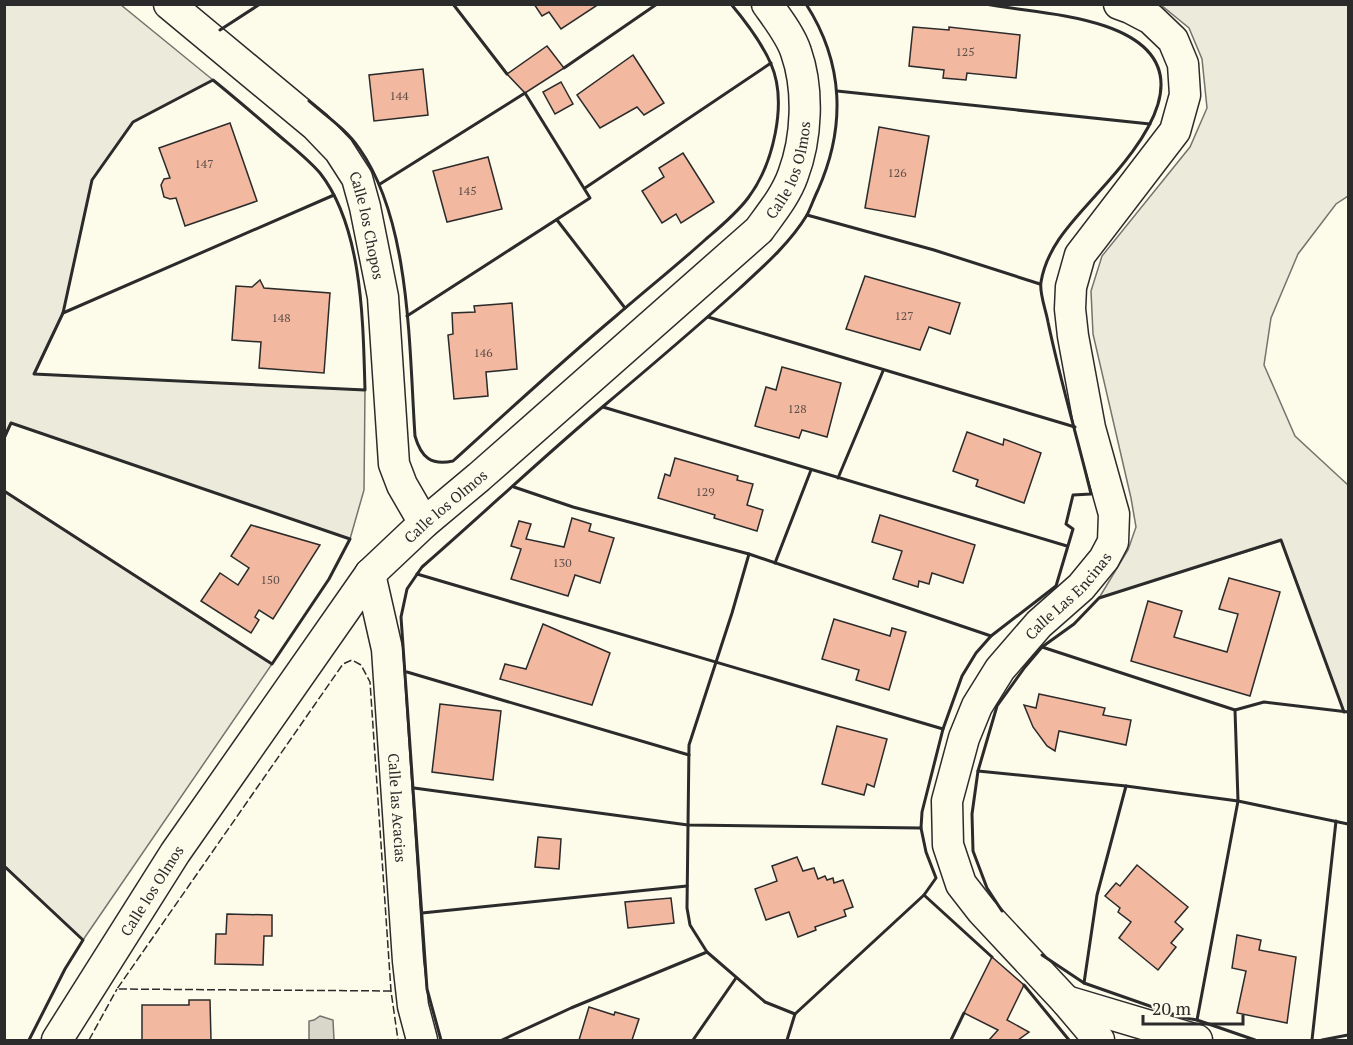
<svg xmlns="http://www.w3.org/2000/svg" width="1353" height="1045" font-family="'PT Serif',serif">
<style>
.green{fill:#ecebdb;stroke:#74746e;stroke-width:1.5}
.water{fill:#d8d7c9;stroke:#74746e;stroke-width:1.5}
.building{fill:#f2b8a0;stroke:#2b2b2b;stroke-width:1.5}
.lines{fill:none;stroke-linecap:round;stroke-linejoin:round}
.minor-casing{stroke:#2b2b2b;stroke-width:33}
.minor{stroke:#fdfbea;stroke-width:30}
.fence{stroke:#2b2b2b;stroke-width:1.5;stroke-dasharray:8 3;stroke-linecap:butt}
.wall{stroke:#2b2b2b;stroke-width:3}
.labels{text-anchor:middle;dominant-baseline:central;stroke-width:4.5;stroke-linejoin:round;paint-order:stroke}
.number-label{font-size:12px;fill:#5d4e48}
.street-label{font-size:15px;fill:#2b2b2b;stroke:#fdfbea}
</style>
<rect width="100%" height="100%" fill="#fdfbea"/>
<!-- green -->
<g class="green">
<polygon points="5,4 121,5 213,80 133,122 92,180 63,313 35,374 365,390 364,490 350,539 11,423 5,438"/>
<polygon points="1161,5 1348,5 1348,196 1336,204 1298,254 1271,318 1264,365 1295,436 1348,485 1348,712 1344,712 1281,541 1099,598 1128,550 1136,527 1131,498 1093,334 1091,291 1102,256 1190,147 1207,108 1202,59 1189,28"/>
<polygon points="5,491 272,664 83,940 5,866"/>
</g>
<!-- water -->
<polygon class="water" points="320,1016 333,1020 334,1040 309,1040 309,1021 314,1020"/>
<!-- building -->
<g class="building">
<polygon points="534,4 599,4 561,29 549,12 542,16"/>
<polygon points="913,27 949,30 949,27 1020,35 1016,78 967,73 966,80 943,78 944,70 909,66"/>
<polygon points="547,46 564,68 525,93 507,74"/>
<polygon points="633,55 664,103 644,115 637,107 600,128 577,95"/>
<polygon points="423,69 428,115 374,121 369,75"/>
<polygon points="561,82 573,104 555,114 543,92"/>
<polygon points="230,123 257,201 185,226 176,198 170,199 164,197 161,185 164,179 170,178 159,148"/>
<polygon points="879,127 929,136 915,217 865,208"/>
<polygon points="683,153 714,202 681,223 676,214 662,223 642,191 664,177 659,168"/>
<polygon points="488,157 502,209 447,222 433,171"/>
<polygon points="865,276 960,303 950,334 929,327 920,350 846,329"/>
<polygon points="260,280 264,288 330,293 324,373 259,368 261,342 232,340 236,286 252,287"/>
<polygon points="512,303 517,369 486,372 488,396 454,399 448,335 453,334 452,313 475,312 474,306"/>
<polygon points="782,367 841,383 827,437 802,430 799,438 755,426 766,387 776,390"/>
<polygon points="967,432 1003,445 1004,439 1041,453 1024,503 976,486 978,480 953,471"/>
<polygon points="675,458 738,476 737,480 753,484 747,505 763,510 757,531 714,518 715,515 658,498 665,474 670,476"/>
<polygon points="880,515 975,545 963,583 932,573 929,584 919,581 918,587 893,579 902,551 872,542"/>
<polygon points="572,518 591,524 589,531 614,538 600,583 575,575 568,596 511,579 521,549 511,546 519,521 531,524 526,539 564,547"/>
<polygon points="251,525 320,545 273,619 259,610 255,617 259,620 251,633 201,601 220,573 238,585 249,568 231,556"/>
<polygon points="1229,578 1280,592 1250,696 1131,661 1148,601 1182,611 1174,637 1227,652 1238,614 1219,609"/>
<polygon points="834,619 890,636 892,628 906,632 889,690 856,680 859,670 822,659"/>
<polygon points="543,624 610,653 592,705 500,679 505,664 526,669"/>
<polygon points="1039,694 1105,708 1103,715 1131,720 1126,745 1059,731 1055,751 1047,746 1033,727 1024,705 1036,708"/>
<polygon points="440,704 501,711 493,780 432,772"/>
<polygon points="837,726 887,739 874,787 867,784 864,795 822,784"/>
<polygon points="538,837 561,839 559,869 535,867"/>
<polygon points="797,857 803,871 814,868 818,879 825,876 827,880 833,878 834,883 843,880 853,907 844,910 846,916 815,927 816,930 798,937 789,912 766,920 755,889 777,881 772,866"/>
<polygon points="1137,865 1188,907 1175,922 1183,929 1171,943 1176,947 1158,970 1119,938 1131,922 1118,912 1120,908 1105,896 1116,883 1120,886"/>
<polygon points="671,898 674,923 628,928 625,902"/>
<polygon points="227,914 272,915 272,936 264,936 263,965 215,964 216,934 226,934"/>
<polygon points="1237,935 1261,940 1259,950 1296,957 1287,1023 1237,1013 1246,971 1232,968"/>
<polygon points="992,957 1024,985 1007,1020 1029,1032 1018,1040 989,1040 998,1030 964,1013"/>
<polygon points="189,1000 210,1000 211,1040 142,1040 142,1005 189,1005"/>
<polygon points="589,1007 614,1015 615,1012 639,1019 632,1040 579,1040"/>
</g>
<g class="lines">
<!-- minor casing -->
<g class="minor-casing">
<g id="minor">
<path id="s1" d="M169,4L316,126L339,150L357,178L365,207L383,297L394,464L402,485L424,523"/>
<path id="s2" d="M370,574L387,649L408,961L413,1006L422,1040"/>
<polyline points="1066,1001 1197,1040"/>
<path id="s3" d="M57,1040L175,853L370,574L424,523L479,477L759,230C772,212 786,195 793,175C807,138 809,89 796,52C791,36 777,18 767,4"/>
<path id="s4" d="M1099,1040L1066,1001L982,911L961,884L948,845L947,801L964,738L977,706L1000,669L1039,624L1081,587L1104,559L1113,542L1114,514L1090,428L1073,336L1070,309L1071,287L1080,255L1175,131L1185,95L1183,64L1173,40L1151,19L1130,8L1119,4"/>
</g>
</g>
<!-- minor -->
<use href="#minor" class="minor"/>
<!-- fence -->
<g class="fence">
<polyline points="391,991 117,989 343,664 352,660 361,665 370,682 391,991 398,1040"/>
<polyline points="89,1040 117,989"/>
</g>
<!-- wall -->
<g class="wall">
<polyline points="453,4 507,74"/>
<path d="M985,4C1024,11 1067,13 1105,26C1210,62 1144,143 1096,195C1073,221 1047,246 1041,282C1039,293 1046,310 1048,322C1060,380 1077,436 1091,494L1073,495L1066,524L1073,529L1056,586L991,636L976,653L962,676L943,729L922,812L921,828L926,852L936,878L924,895L992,957"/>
<polyline points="220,30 260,4"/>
<polyline points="564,68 657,4"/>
<path d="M213,80C234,97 255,115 276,133C291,146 307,158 320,173C363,228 363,323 365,390L34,374L63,313L92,180L133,122Z"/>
<polyline points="837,91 1150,124"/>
<path d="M309,101C326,116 346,129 359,148C411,221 409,348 415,436C421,457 431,466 453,461C507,412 560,363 616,316C646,290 676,266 706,239C720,227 736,214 748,198C773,165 788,103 771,64C762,43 746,22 731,4"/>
<polyline points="380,184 525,93 590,198 407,316"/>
<polyline points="585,188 771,63"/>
<polyline points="807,215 934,250 1040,284"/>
<polyline points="557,220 625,308"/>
<polyline points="63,313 334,195"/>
<polyline points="708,317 1075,427"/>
<polyline points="603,407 1067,546"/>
<polyline points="4,438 11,423 350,539 329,579 272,664 4,491"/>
<polyline points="838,478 883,371"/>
<polyline points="514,487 573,507 749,554 991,636"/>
<polyline points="749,554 732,613 689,745 687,908 690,925 707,952 765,1002 795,1014"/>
<polyline points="775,563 811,470"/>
<polyline points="417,574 943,729"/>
<polyline points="1042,647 1235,710 1264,702 1348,712"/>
<polyline points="407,672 689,755"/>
<polyline points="978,771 1126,786 1238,801 1348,824"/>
<polyline points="414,788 688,825 921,828"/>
<polyline points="4,866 83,940 65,969 29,1040"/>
<polyline points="1002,911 987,888 973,851 972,814 978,771 997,706 1025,667 1042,647 1074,624 1099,598 1281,540 1344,712"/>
<polyline points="422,913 687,886"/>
<polyline points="1042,955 1084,983 1181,1017 1197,1020 1255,1040"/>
<polyline points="1084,983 1097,895 1126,786"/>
<polyline points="1024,985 1069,1040"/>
<polyline points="1197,1020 1238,801 1235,710"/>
<path d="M441,1040L427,989L401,617L407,589L422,567C484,513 543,457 606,404C651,366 696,328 740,288C764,266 790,243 807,215C811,207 814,198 818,190C846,127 844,63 806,4"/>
<polyline points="502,1040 571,1008 707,952"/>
<polyline points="693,1040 736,978"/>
<polyline points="787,1040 795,1014 924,895"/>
<polyline points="951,1040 964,1013"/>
<polyline points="1312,1040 1336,821"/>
<polyline points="1322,1040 1348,1035"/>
</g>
</g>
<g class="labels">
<!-- number labels -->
<g class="number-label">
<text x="965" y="51">125</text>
<text x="399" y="95">144</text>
<text x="204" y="163">147</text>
<text x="897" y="172">126</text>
<text x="467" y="190">145</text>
<text x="904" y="315">127</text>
<text x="281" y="317">148</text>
<text x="483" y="352">146</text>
<text x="797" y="408">128</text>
<text x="705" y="491">129</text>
<text x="562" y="562">130</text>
<text x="270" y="579">150</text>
</g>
<!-- street labels -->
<g class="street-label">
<text stroke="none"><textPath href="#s3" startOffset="1149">Calle los Olmos</textPath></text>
<text stroke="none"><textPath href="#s1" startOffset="306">Calle los Chopos</textPath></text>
<text stroke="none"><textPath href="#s3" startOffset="663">Calle los Olmos</textPath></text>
<text stroke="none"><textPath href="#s4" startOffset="537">Calle Las Encinas</textPath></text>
<text stroke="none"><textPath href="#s2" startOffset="236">Calle las Acacias</textPath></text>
<text stroke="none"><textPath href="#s3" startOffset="177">Calle los Olmos</textPath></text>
</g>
</g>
<!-- border -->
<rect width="1353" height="1045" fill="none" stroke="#2b2b2b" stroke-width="12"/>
<!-- scale -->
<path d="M1143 1015v9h100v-9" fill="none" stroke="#2b2b2b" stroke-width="3"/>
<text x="1152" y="1015" font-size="18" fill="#2b2b2b" stroke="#fdfbea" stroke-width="4.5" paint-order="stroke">20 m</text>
</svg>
